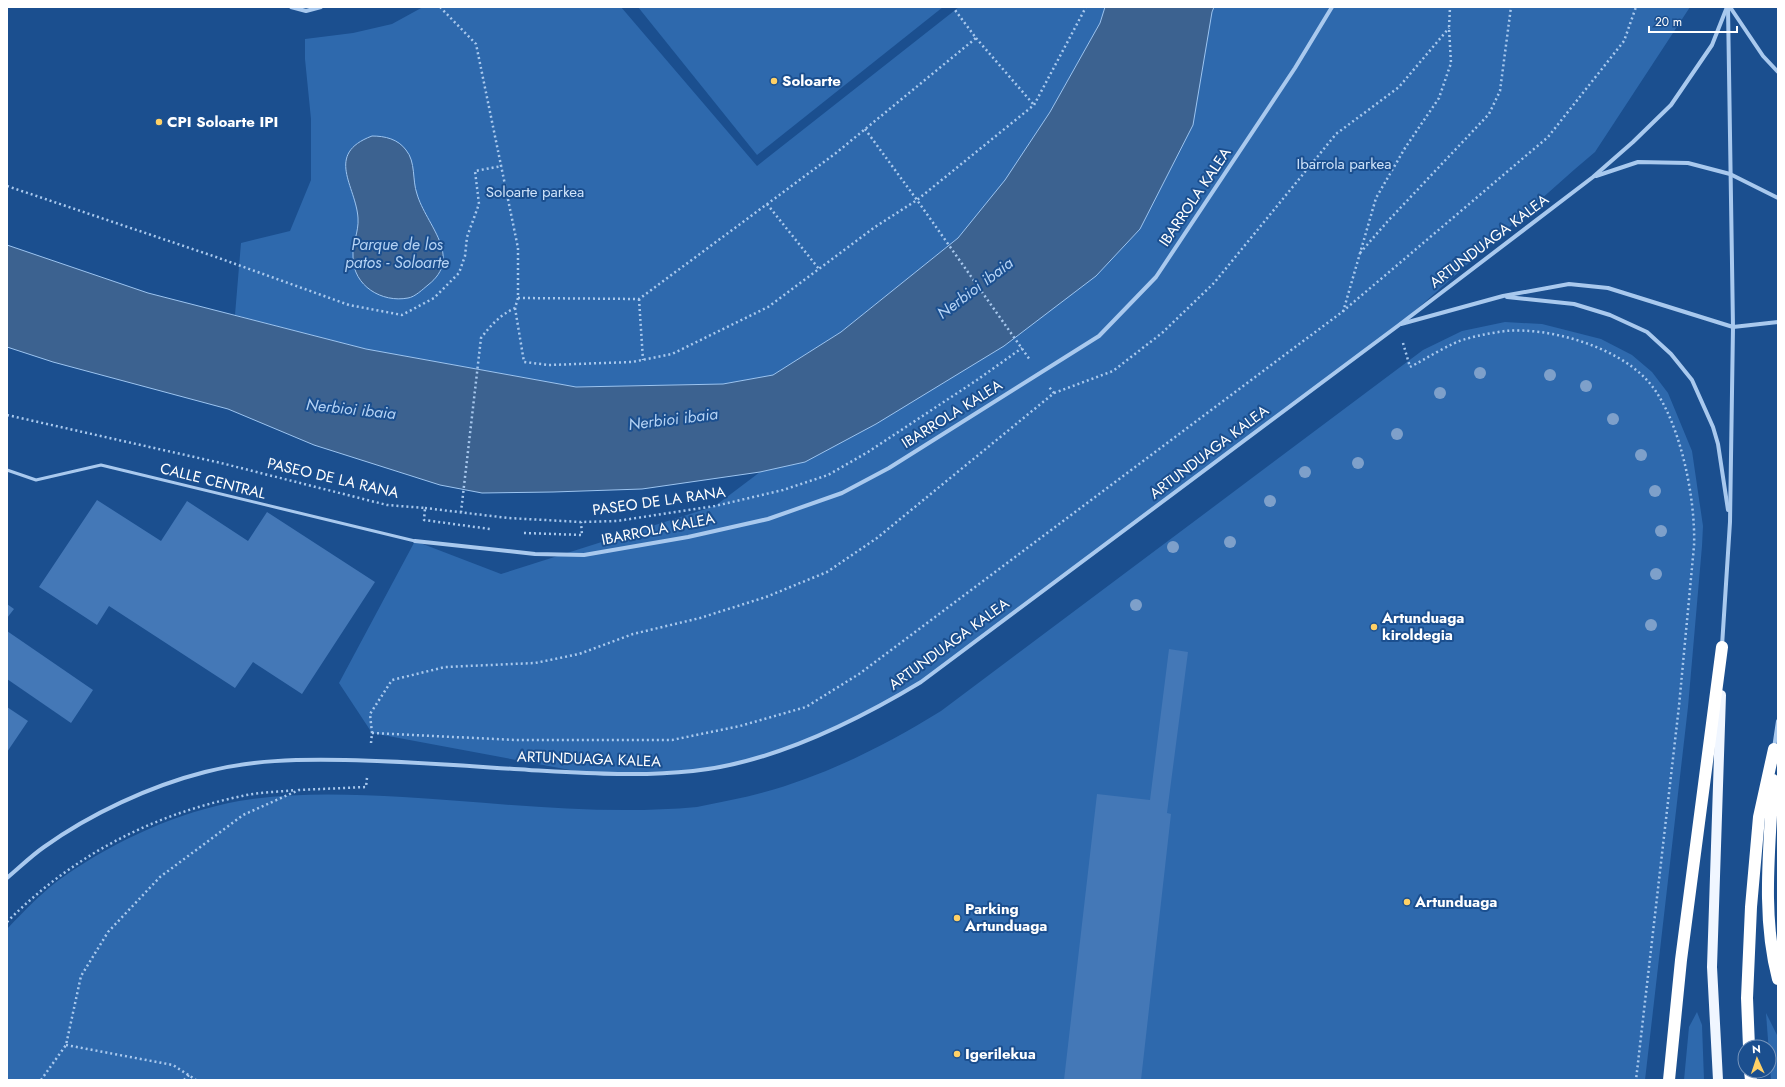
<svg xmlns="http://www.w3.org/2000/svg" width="1785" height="1087" font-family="Jost,sans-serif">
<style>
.green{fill:#2e69ad}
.water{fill:#3c6290;stroke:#9cc4f0}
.building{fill:#4478b7}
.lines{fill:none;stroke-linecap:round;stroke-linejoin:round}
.path{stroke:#a9c9ee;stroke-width:2.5;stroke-dasharray:2 3;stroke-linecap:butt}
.lane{stroke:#a9c9ee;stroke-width:3}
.street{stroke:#a9c9ee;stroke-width:4}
.primary{stroke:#f0f6ff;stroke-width:10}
.highway{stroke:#fff;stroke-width:12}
.tree{fill:#7ea0ca}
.poi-dot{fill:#ffd166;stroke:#1b4f8f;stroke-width:1.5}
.labels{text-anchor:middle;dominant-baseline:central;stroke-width:4;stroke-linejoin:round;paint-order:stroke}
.poi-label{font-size:15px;font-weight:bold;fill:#fff;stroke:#1b4f8f;text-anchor:start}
.park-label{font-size:15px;fill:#cfe3fa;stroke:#1b4f8f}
.street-label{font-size:15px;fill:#fff;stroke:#1b4f8f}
.water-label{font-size:16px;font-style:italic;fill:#b5d3f5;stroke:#1b4f8f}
</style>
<rect width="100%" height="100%" fill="#1b4f8f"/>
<!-- green -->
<g class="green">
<polygon points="423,7 621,7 757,166 959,7 1105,7 1100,23 1050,112 1005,181 958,238 841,332 773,375 723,384 576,387 366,349 235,315 241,243 290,231 311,180 311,119 305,59 305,39 353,33 392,24"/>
<polygon points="638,7 943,7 757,155"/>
<polygon points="1214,7 1690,7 1595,152 1575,169 1399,325 921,682 893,699 808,740 755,759 695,771 586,773 372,733 339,683 415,541 501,574 715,506 760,472 805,462 1212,12"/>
<path d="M1505,322L1542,324L1601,339L1632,355L1652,372L1668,393L1692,451L1703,526L1702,546L1688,707L1645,1080H7V929C25,910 44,890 66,875C117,840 178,812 239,801C293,792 349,794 403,797C501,803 600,816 697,807C708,805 720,802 731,800C807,785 876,751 941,711L1423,350L1462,331Z"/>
<polygon points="1697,1012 1702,1025 1704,1080 1684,1080 1689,1027"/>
<polygon points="1766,1013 1778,1037 1778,1080 1771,1080"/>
</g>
<!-- water -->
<g class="water">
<polygon points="1105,7 1214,7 1212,12 1193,125 1140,229 1096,276 1004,346 876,424 805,462 760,472 642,489 553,492 482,493 440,485 314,445 228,409 53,362 7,347 7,245 148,293 366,349 576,387 723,384 773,375 841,332 958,238 1005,180 1050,112 1100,23"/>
<path d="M372,136C385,136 398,139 406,150C416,162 412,180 417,194C426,225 464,257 428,285C423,289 415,297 408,298C382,303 353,286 353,257C352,244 359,232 358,218C356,186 324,154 372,136Z"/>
</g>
<!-- building -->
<g class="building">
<polygon points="97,500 161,541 187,501 248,541 267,512 375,582 302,694 253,662 235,688 109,606 97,625 39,587"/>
<polygon points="7,604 14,609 7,618"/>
<polygon points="7,631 93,690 71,723 7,679"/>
<polygon points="1169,649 1188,652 1167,813 1171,814 1141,1080 1064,1080 1097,794 1150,800"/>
<polygon points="7,707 28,721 7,752"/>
</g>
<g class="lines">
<!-- path -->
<g class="path">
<path d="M440,7L476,44L518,248V298L515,308C500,315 491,325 481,338L461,512"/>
<polyline points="976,38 1034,105"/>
<polyline points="865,129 917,200 1030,360"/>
<polyline points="7,186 216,257 349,305 402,315 434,298 459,273 465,256 467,237 479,204 475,171 502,166"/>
<polyline points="767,204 819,269"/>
<polyline points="1360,253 1387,222 1489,114 1500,91 1511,7"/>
<polyline points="518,298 639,299 836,153 976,38 955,10"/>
<polyline points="639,299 643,360"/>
<polyline points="515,308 524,362 549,365 632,362 672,354 768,307 875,227 917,200 1034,105 1086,7"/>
<polyline points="1343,312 1376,198 1405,148 1439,98 1451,63 1449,28 1450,7"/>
<path d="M1403,343L1410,367C1424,360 1452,342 1466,339C1479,335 1492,333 1505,331C1549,327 1614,346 1645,378C1679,412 1696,498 1694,546L1679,706L1636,1080"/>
<polyline points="1054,393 1113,371 1162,333 1214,283 1336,134 1399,87 1449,28"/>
<polyline points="7,415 221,463 387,505 425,508 424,520 490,529"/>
<polyline points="425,508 508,518 581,522 617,521 715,506 783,490 828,475 868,452 977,380 1022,348"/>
<polyline points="524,533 582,535 581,522"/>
<polyline points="372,733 516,740 672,740 740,726 806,707 859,674 1342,312 1548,137 1624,41 1636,7"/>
<polyline points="371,743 372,733 370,714 392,680 445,667 535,663 579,654 633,634 700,618 766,597 827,572 877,538 1054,393 1049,387"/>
<path d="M7,922C72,856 151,815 242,796C259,792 278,792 296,790"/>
<polyline points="66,1045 173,1065 196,1080"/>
<polyline points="41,1080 66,1045 81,976 108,932 160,877 243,815 299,790 366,787 367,778"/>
<polyline points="184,1080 189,1075"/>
</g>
<!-- lane -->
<polyline class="lane" points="7,470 36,480 101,465 415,541"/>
<!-- street -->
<g class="street">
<polyline points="291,7 306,11 321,7"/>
<polyline points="1730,7 1763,56 1778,72"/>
<polyline points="1596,176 1638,162 1688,163 1730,174 1778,198"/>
<polyline points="1507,297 1574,304 1610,315 1647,332 1671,354 1692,380 1713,427 1718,444 1728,510"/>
<polyline points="1401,324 1503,296 1569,284 1608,288 1733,327 1778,322"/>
<polyline points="415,541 535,554 584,555 688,537 768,519 842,493 889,468 1099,336 1156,277 1295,68 1332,7"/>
<polyline points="1722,646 1730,522 1733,327 1728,7"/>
<polyline points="1774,748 1778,721"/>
<path d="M7,878C19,868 31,856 44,847C90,814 150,786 205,772C251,760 298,759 345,760C406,761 467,766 529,770C583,773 638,777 693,771C772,763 853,723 921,682L1399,325L1593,177L1633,142L1671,105L1712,45L1727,7"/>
</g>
<!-- primary -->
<polyline class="primary" points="1718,1080 1712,967 1721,695"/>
<!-- highway -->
<g class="highway">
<path d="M1773,780C1770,845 1761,915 1778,979"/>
<polyline points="1749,1047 1747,998 1751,907 1759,817 1774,749"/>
<polyline points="1750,1071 1751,1080"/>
<polyline points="1669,1080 1681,960 1722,647"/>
</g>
</g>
<!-- trees -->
<g class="tree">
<circle cx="1480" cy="373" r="6"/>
<circle cx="1550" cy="375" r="6"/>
<circle cx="1586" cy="386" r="6"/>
<circle cx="1440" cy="393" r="6"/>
<circle cx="1613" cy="419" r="6"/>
<circle cx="1397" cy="434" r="6"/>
<circle cx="1641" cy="455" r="6"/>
<circle cx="1358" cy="463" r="6"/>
<circle cx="1305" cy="472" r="6"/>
<circle cx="1655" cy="491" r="6"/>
<circle cx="1270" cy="501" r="6"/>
<circle cx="1661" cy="531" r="6"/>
<circle cx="1230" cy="542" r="6"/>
<circle cx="1173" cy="547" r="6"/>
<circle cx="1656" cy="574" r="6"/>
<circle cx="1136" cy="605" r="6"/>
<circle cx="1651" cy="625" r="6"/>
</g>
<!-- markers -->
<g class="poi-dot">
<circle cx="774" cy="81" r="4"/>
<circle cx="159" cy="122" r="4"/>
<circle cx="1374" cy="627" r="4"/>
<circle cx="1407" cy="902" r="4"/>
<circle cx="957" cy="918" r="4"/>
<circle cx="957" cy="1054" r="4"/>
</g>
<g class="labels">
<!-- poi labels -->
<g class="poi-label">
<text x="782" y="81">Soloarte</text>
<text x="167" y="122">CPI Soloarte IPI</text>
<text x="1382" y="618">Artunduaga<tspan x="1382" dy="17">kiroldegia</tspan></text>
<text x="1415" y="902">Artunduaga</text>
<text x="965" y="909">Parking<tspan x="965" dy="17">Artunduaga</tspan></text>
<text x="965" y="1054">Igerilekua</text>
</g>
<!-- park labels -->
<g class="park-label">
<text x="1344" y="164">Ibarrola parkea</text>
<text x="535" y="192">Soloarte parkea</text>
</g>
<!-- street labels -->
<g class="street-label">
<text transform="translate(1195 197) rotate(-56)">IBARROLA KALEA</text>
<text transform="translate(1489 241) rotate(-37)">ARTUNDUAGA KALEA</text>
<text transform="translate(952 414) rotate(-32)">IBARROLA KALEA</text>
<text transform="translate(1209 452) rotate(-37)">ARTUNDUAGA KALEA</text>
<text transform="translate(333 478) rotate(13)">PASEO DE LA RANA</text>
<text transform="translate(213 481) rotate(14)">CALLE CENTRAL</text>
<text transform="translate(659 501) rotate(-8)">PASEO DE LA RANA</text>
<text transform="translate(658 529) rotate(-11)">IBARROLA KALEA</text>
<text transform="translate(949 644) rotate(-36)">ARTUNDUAGA KALEA</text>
<text transform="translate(589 759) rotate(2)">ARTUNDUAGA KALEA</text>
</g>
<!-- water labels -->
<g class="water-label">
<text x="397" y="244">Parque de los<tspan x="397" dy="18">patos - Soloarte</tspan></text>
<text transform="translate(975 288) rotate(-37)">Nerbioi ibaia</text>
<text transform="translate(351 409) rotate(6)">Nerbioi ibaia</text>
<text transform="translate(673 419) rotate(-7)">Nerbioi ibaia</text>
</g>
</g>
<!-- border -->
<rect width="1785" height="1087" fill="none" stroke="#ffffff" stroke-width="16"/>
<!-- north arrow -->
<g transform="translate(1757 1059) rotate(357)"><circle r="19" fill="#1b4f8f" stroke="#7695bc"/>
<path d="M0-3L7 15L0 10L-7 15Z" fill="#ffd166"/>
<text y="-6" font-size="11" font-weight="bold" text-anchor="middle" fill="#ffffff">N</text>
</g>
<!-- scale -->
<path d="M1649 26v6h88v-6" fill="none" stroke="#ffffff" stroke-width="2"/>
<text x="1655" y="26" font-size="12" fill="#ffffff" stroke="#1b4f8f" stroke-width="3" paint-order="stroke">20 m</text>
</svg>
